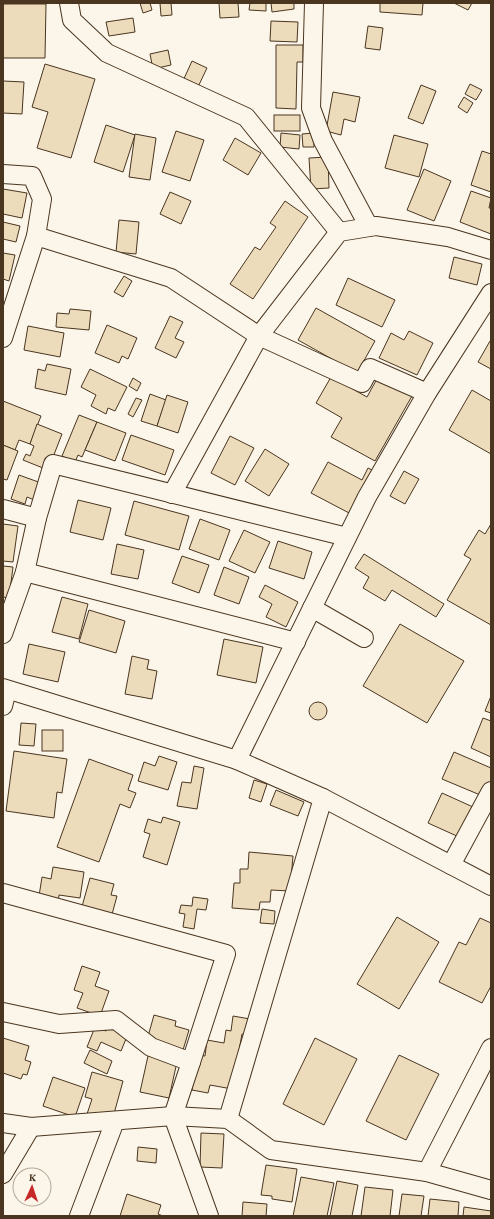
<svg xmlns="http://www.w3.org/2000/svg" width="494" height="1219" font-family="'Crimson Pro',serif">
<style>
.building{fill:#ecdcbc;stroke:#4a3520}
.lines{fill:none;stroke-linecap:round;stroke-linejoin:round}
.minor-casing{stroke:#4a3520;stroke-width:20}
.minor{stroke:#fbf6e9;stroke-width:18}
</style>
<rect width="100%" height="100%" fill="#fbf6e9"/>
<!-- building -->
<g class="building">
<polygon points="140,3 150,3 152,10 143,13"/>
<polygon points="160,3 171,3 172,15 161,16"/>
<polygon points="219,3 238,3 239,17 220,18"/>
<polygon points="250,3 266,3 266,11 249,10"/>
<polygon points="271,3 294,3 294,9 272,12"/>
<polygon points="380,3 423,3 422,15 380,12"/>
<polygon points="454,3 472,3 468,10"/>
<polygon points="3,4 46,4 45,58 3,58"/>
<polygon points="133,18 135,32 109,36 106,22"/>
<polygon points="271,21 298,22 297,42 270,41"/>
<polygon points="368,26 383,28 380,50 365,48"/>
<polygon points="276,45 303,45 303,62 297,62 296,109 276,108"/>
<polygon points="168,50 171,65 153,69 150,54"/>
<polygon points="192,61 207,68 197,89 182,83"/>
<polygon points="45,64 95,79 71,158 37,148 48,112 32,107"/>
<polygon points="3,81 24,82 22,114 3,113"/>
<polygon points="470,84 482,90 476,100 465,94"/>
<polygon points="421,85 436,91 423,124 408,118"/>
<polygon points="333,92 360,97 355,122 344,119 341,135 326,131"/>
<polygon points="464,97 473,103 467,113 458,107"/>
<rect x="274" y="115" width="26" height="16"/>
<polygon points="106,125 135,135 123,172 94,162"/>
<polygon points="176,131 204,140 190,181 162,172"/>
<polygon points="281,133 300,135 299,149 280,147"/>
<polygon points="314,133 314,147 303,147 302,134"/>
<polygon points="135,134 156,138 150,180 129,177"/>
<polygon points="394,135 428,144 419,177 385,168"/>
<polygon points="235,138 261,153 248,175 223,160"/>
<polygon points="482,151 491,154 491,192 471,185"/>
<polygon points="328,157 329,188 311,189 309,158"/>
<polygon points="424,169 451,181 434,221 407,210"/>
<polygon points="3,189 27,193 22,218 3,214"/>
<polygon points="471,191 491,198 489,208 491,208 491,234 460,222"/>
<polygon points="170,192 191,201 181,224 160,214"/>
<polygon points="285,201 308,217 253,299 230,284 255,247 260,250 276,227 270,223"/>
<polygon points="119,220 139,222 136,254 116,252"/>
<polygon points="3,222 20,226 16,242 3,239"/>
<polygon points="3,253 15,255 9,281 3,279"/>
<polygon points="454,257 482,264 477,285 449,278"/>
<polygon points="124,276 132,281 123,297 114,292"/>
<polygon points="348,278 395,300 382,327 336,305"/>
<polygon points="316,308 375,341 357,373 298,340"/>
<polygon points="70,309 91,311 89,330 56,327 57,313 69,314"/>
<polygon points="170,316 183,322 175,338 184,342 176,358 155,348"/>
<polygon points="107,325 137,338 128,359 122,356 119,363 95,353"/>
<polygon points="28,326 64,333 60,357 24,350"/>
<polygon points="409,331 433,343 417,375 379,358 391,333 404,340"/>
<polygon points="490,341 491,341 491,369 478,362"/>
<polygon points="47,364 71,369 66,395 35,388 38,369 45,371"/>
<polygon points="90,369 127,387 115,411 108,408 106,414 91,406 96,395 81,387"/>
<polygon points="331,377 367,397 378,377 412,396 375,461 331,437 342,418 316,403"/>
<polygon points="133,378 141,383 137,391 129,386"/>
<polygon points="472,390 491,401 491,454 449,430"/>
<polygon points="150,394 166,400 157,426 141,421"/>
<polygon points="167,395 188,402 178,433 157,426"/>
<polygon points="136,398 142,400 133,417 128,414"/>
<polygon points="3,401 41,416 30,444 19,440 15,450 3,445"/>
<polygon points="79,415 97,422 82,457 78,455 75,462 62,456"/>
<polygon points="97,422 126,433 115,461 85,450"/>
<polygon points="37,424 62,434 48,470 23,460 26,454 30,456 34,446 30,444"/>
<polygon points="131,435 174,450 165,475 122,460"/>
<polygon points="230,436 254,448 235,485 211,473"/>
<polygon points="3,445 18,451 7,480 3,479"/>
<polygon points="265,449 289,464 269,496 245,481"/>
<polygon points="328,462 362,480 368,468 374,471 351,514 311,493"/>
<polygon points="404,471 419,479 405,504 390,496"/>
<polygon points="19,475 44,484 37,501 27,497 25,504 11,499"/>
<polygon points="78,500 111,508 103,540 70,532"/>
<polygon points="134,501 189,516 179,550 125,535"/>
<polygon points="200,519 230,530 219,560 189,549"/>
<polygon points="3,524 18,526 13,562 3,561"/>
<polygon points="491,524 491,625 447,600 471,559 464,555 479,530 485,534"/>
<polygon points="244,530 270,542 255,573 229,561"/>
<polygon points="278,541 312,552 304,579 269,568"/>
<polygon points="117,544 144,550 138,579 111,574"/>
<polygon points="364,554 444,604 436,617 392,590 385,601 363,588 369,577 355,568"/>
<polygon points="182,556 209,565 199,593 172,583"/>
<polygon points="3,566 13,567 9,598 3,597"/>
<polygon points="224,567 249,577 239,604 214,595"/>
<polygon points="265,585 298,602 286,627 266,617 272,604 259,597"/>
<polygon points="62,597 88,604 79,639 52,632"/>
<polygon points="89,610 125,621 116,653 79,642"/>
<polygon points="400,624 464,661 427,723 363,686"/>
<polygon points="224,639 263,647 256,683 217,675"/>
<polygon points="29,644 65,652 58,682 23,674"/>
<polygon points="132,656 149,660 147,669 157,671 152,699 125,694"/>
<polygon points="491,696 491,713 485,711"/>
<circle cx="318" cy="711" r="9"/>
<polygon points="483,718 491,721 491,757 471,748"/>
<polygon points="21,723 36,724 34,746 19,745"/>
<rect x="42" y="730" width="21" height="21"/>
<polygon points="14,751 67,759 62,793 57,792 54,818 6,811"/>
<polygon points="454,752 491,768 491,783 485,797 442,779"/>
<polygon points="159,756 177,762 168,790 138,781 144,762 155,766"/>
<polygon points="89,759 133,775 128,790 136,793 130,808 120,804 99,862 57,847"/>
<polygon points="194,766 204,768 197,809 177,806 182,782 191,783"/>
<polygon points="254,780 267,784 261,802 249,798"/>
<polygon points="276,790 304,802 298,816 270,805"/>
<polygon points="442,793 473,807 459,837 428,823"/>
<polygon points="163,817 180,822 167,865 143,857 150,834 144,832 148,819 161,823"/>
<polygon points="249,852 293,856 290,891 271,890 270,902 260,902 259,910 232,908 234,883 240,883 240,869 248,869"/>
<polygon points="53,867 84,872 80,898 59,895 58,904 39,896 42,877 51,879"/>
<polygon points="90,878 114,884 111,895 117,896 111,918 81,910"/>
<polygon points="193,897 208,899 206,910 197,909 194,929 183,927 185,914 179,913 181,905 192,906"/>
<polygon points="262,909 275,911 274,924 260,923"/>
<polygon points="397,917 439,942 399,1009 357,984"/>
<polygon points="480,918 491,923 491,986 482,1003 439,982 459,942 466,945"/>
<polygon points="82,966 100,972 95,986 109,991 100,1016 77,1008 83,993 74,990"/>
<polygon points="154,1015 176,1021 175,1026 189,1030 183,1050 147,1040"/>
<polygon points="233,1016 250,1019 248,1035 242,1034 232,1089 210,1085 208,1093 192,1090 198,1055 205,1056 207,1040 224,1043 226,1030 231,1031"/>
<polygon points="108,1026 128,1034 121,1051 101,1042 97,1051 87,1047 95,1027 106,1031"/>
<polygon points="3,1038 29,1046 25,1060 31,1062 27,1075 23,1074 21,1079 3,1073"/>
<polygon points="315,1038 357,1059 324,1125 283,1104"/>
<polygon points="90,1050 112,1061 107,1074 84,1063"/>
<polygon points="399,1055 439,1074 406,1140 366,1121"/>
<polygon points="148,1056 177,1062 169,1098 140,1092"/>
<polygon points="92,1072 123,1081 112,1121 87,1114 92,1099 85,1097"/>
<polygon points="53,1077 85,1088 75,1117 43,1106"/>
<polygon points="201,1133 224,1134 222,1168 200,1167"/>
<polygon points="138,1147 157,1149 156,1163 137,1161"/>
<polygon points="266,1165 297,1169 292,1202 272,1199 272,1196 261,1195"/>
<polygon points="301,1177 334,1183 327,1216 293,1216"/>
<polygon points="337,1181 358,1185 352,1216 330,1216"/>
<polygon points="365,1187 393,1190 390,1216 361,1216"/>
<polygon points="127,1194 161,1205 158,1214 163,1216 120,1216"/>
<polygon points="402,1194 424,1196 421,1216 399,1216"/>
<polygon points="430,1199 459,1202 458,1216 428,1216"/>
<polygon points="243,1202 267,1204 266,1216 242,1216"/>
<polygon points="464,1207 491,1211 491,1216 463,1216"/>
</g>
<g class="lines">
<!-- minor casing -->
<g class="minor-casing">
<g id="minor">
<polyline points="69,3 72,20 107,53 246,117 339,232"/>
<polyline points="314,3 311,108 323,141 369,227"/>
<polyline points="3,174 32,176 42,199 36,236 3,338"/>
<polyline points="36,236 171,278 259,336 362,383 370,368 427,393"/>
<polyline points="172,494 259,336 339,232 376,226 448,237 491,250"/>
<polyline points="3,509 37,518"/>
<polyline points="25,572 296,642"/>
<polyline points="312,608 364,638"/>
<polyline points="3,634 25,572 37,518 53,464 347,537"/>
<polyline points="3,688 237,760 367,497 427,393 491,293"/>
<polyline points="3,706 7,690"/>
<polyline points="323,798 491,886"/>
<polyline points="451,865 491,791"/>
<polyline points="3,893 226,954 191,1062"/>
<polyline points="3,1012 59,1024 116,1020 151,1047 191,1062 173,1116 209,1216"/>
<polyline points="228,1119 323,798 237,760"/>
<polyline points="3,1123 31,1127 173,1116 228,1119 271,1150 427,1172 491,1190"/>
<polyline points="427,1172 491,1048"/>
<polyline points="3,1174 31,1127"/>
<polyline points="79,1216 115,1121"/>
</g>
</g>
<!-- minor -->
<use href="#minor" class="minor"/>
</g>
<!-- border -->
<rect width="494" height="1219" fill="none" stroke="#4a3520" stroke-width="8"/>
<!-- north arrow -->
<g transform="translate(32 1187) rotate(3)"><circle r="19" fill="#fbf6e9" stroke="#b4a999"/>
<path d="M0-3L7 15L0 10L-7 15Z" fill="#c62828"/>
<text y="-6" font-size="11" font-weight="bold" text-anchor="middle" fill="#4a3520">K</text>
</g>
</svg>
